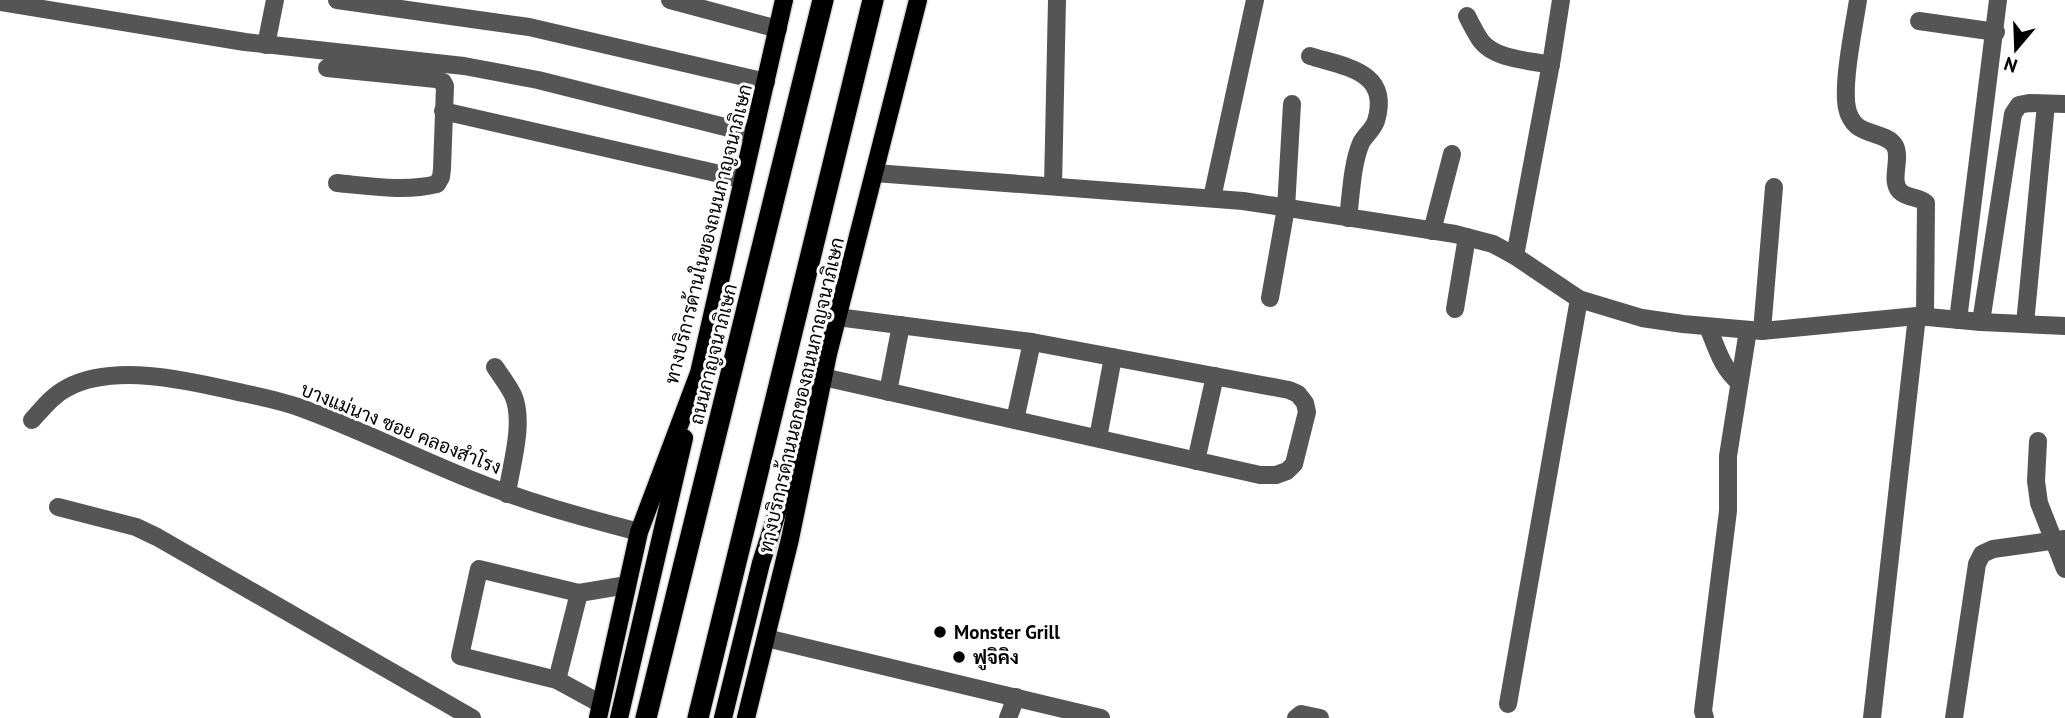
<svg xmlns="http://www.w3.org/2000/svg" width="2065" height="718" font-family="'PT Sans',Sarabun,sans-serif">
<style>
.lines{fill:none;stroke-linecap:round;stroke-linejoin:round}
.major-casing{stroke:#dbdbdb;stroke-width:21}
.highway-casing{stroke:#dbdbdb;stroke-width:24}
.minor{stroke:#555;stroke-width:18}
.major{stroke:#000;stroke-width:18}
.highway{stroke:#000;stroke-width:21}
.poi-dot{fill:#000;stroke:#fff;stroke-width:2.5}
.labels{text-anchor:middle;dominant-baseline:central;stroke-width:6;stroke-linejoin:round;paint-order:stroke}
.street-label{font-size:19px;fill:#000;stroke:#fff}
.poi-label{font-size:19px;font-weight:bold;fill:#000;stroke:#fff;text-anchor:start}
</style>
<rect width="100%" height="100%" fill="#fff"/>
<g class="lines">
<!-- major casing -->
<g class="major-casing">
<g id="major">
<polyline points="598,718 639,532 699,373 784,0"/>
<polyline points="619,718 684,438"/>
<polyline points="723,718 761,563 800,441"/>
<polyline points="746,718 790,539 828,354 918,0"/>
</g>
</g>
<!-- highway casing -->
<g class="highway-casing">
<g id="highway">
<polyline points="646,718 823,0"/>
<polyline points="698,718 873,0"/>
</g>
</g>
<!-- minor -->
<g class="minor">
<polyline points="337,0 529,27 766,82"/>
<polyline points="670,0 778,29"/>
<path d="M1858,0C1854,27 1842,83 1847,108C1848,114 1852,122 1857,126C1868,135 1888,134 1895,146C1902,160 1888,183 1902,193C1909,198 1919,197 1926,203L1925,316"/>
<polyline points="0,2 245,42 464,66 538,80 753,134"/>
<path d="M1467,16C1471,24 1476,34 1481,41C1496,60 1529,60 1551,65"/>
<polyline points="1919,21 1996,32"/>
<polyline points="266,45 275,0"/>
<path d="M1310,56C1345,67 1391,71 1376,121C1373,130 1365,135 1361,143C1352,164 1351,195 1348,218"/>
<path d="M327,68L436,79L443,82L445,86L442,169L441,177L437,184C405,192 369,186 337,183"/>
<polyline points="443,111 742,179"/>
<polyline points="875,173 1243,201 1455,234 1493,244 1515,256 1579,299 1642,318 1683,324 1762,331 1917,316 1981,322 2065,326"/>
<polyline points="1053,186 1057,0"/>
<polyline points="1212,198 1255,0"/>
<polyline points="1432,231 1452,154"/>
<polyline points="1515,256 1552,58 1561,0"/>
<polyline points="1270,298 1286,208 1292,104"/>
<polyline points="1455,309 1467,237"/>
<polyline points="1958,320 1998,0"/>
<polyline points="1981,322 2013,114 2019,105 2029,103 2065,104"/>
<polyline points="2025,324 2046,104"/>
<path d="M1708,327C1716,346 1722,369 1739,382"/>
<polyline points="1762,331 1774,187"/>
<path d="M495,367C501,376 508,385 513,395C525,422 511,465 507,494"/>
<polyline points="823,377 1260,475 1276,475 1287,471 1294,464 1307,412 1305,403 1298,394 1289,390 1032,342 837,317"/>
<polyline points="888,392 901,325"/>
<path d="M32,420C43,408 53,395 67,388C113,363 186,380 234,391C256,396 279,400 301,408C359,429 414,457 472,480C526,502 582,517 639,532"/>
<polyline points="1015,420 1032,342"/>
<polyline points="1098,438 1113,357"/>
<polyline points="2038,441 2036,481 2039,503 2065,569"/>
<polyline points="1196,461 1215,376"/>
<polyline points="58,507 136,527 157,537 472,718"/>
<polyline points="766,638 1101,718"/>
<polyline points="557,680 579,593"/>
<polyline points="601,704 557,680 460,656 479,569 579,593 627,585"/>
<polyline points="1508,704 1579,299"/>
<polyline points="1008,718 1016,697"/>
<polyline points="1296,718 1301,714 1320,718"/>
<polyline points="1705,718 1703,711 1728,511 1728,456 1748,330"/>
<polyline points="1872,718 1917,316"/>
<polyline points="1954,718 1977,564 1982,554 1993,549 2065,539"/>
</g>
<!-- major -->
<use href="#major" class="major"/>
<!-- highway -->
<use href="#highway" class="highway"/>
</g>
<!-- markers -->
<g class="poi-dot">
<circle cx="940" cy="632" r="7"/>
<circle cx="959" cy="657" r="7"/>
</g>
<g class="labels">
<!-- street labels -->
<g class="street-label">
<text transform="translate(708 234) rotate(-76)">ทางบริการด้านในของถนนกาญจนาภิเษก</text>
<text transform="translate(713 354) rotate(-76)">ถนนกาญจนาภิเษก</text>
<text transform="translate(801 395) rotate(-77)">ทางบริการด้านนอกของถนนกาญจนาภิเษก</text>
<text transform="translate(401 428) rotate(22)">บางแม่นาง ซอย คลองสำโรง</text>
</g>
<!-- poi labels -->
<g class="poi-label">
<text x="954" y="632">Monster Grill</text>
<text x="973" y="657">ฟูจิคิง</text>
</g>
</g>
<!-- north arrow -->
<g transform="translate(2016 49) rotate(199)" stroke="#ffffff" stroke-width="5" paint-order="stroke">
<path d="M0-5L12 26L0 18L-12 26Z" fill="#000000"/>
<text y="-10" font-size="19" font-weight="bold" text-anchor="middle" fill="#000000">N</text>
</g>
</svg>
